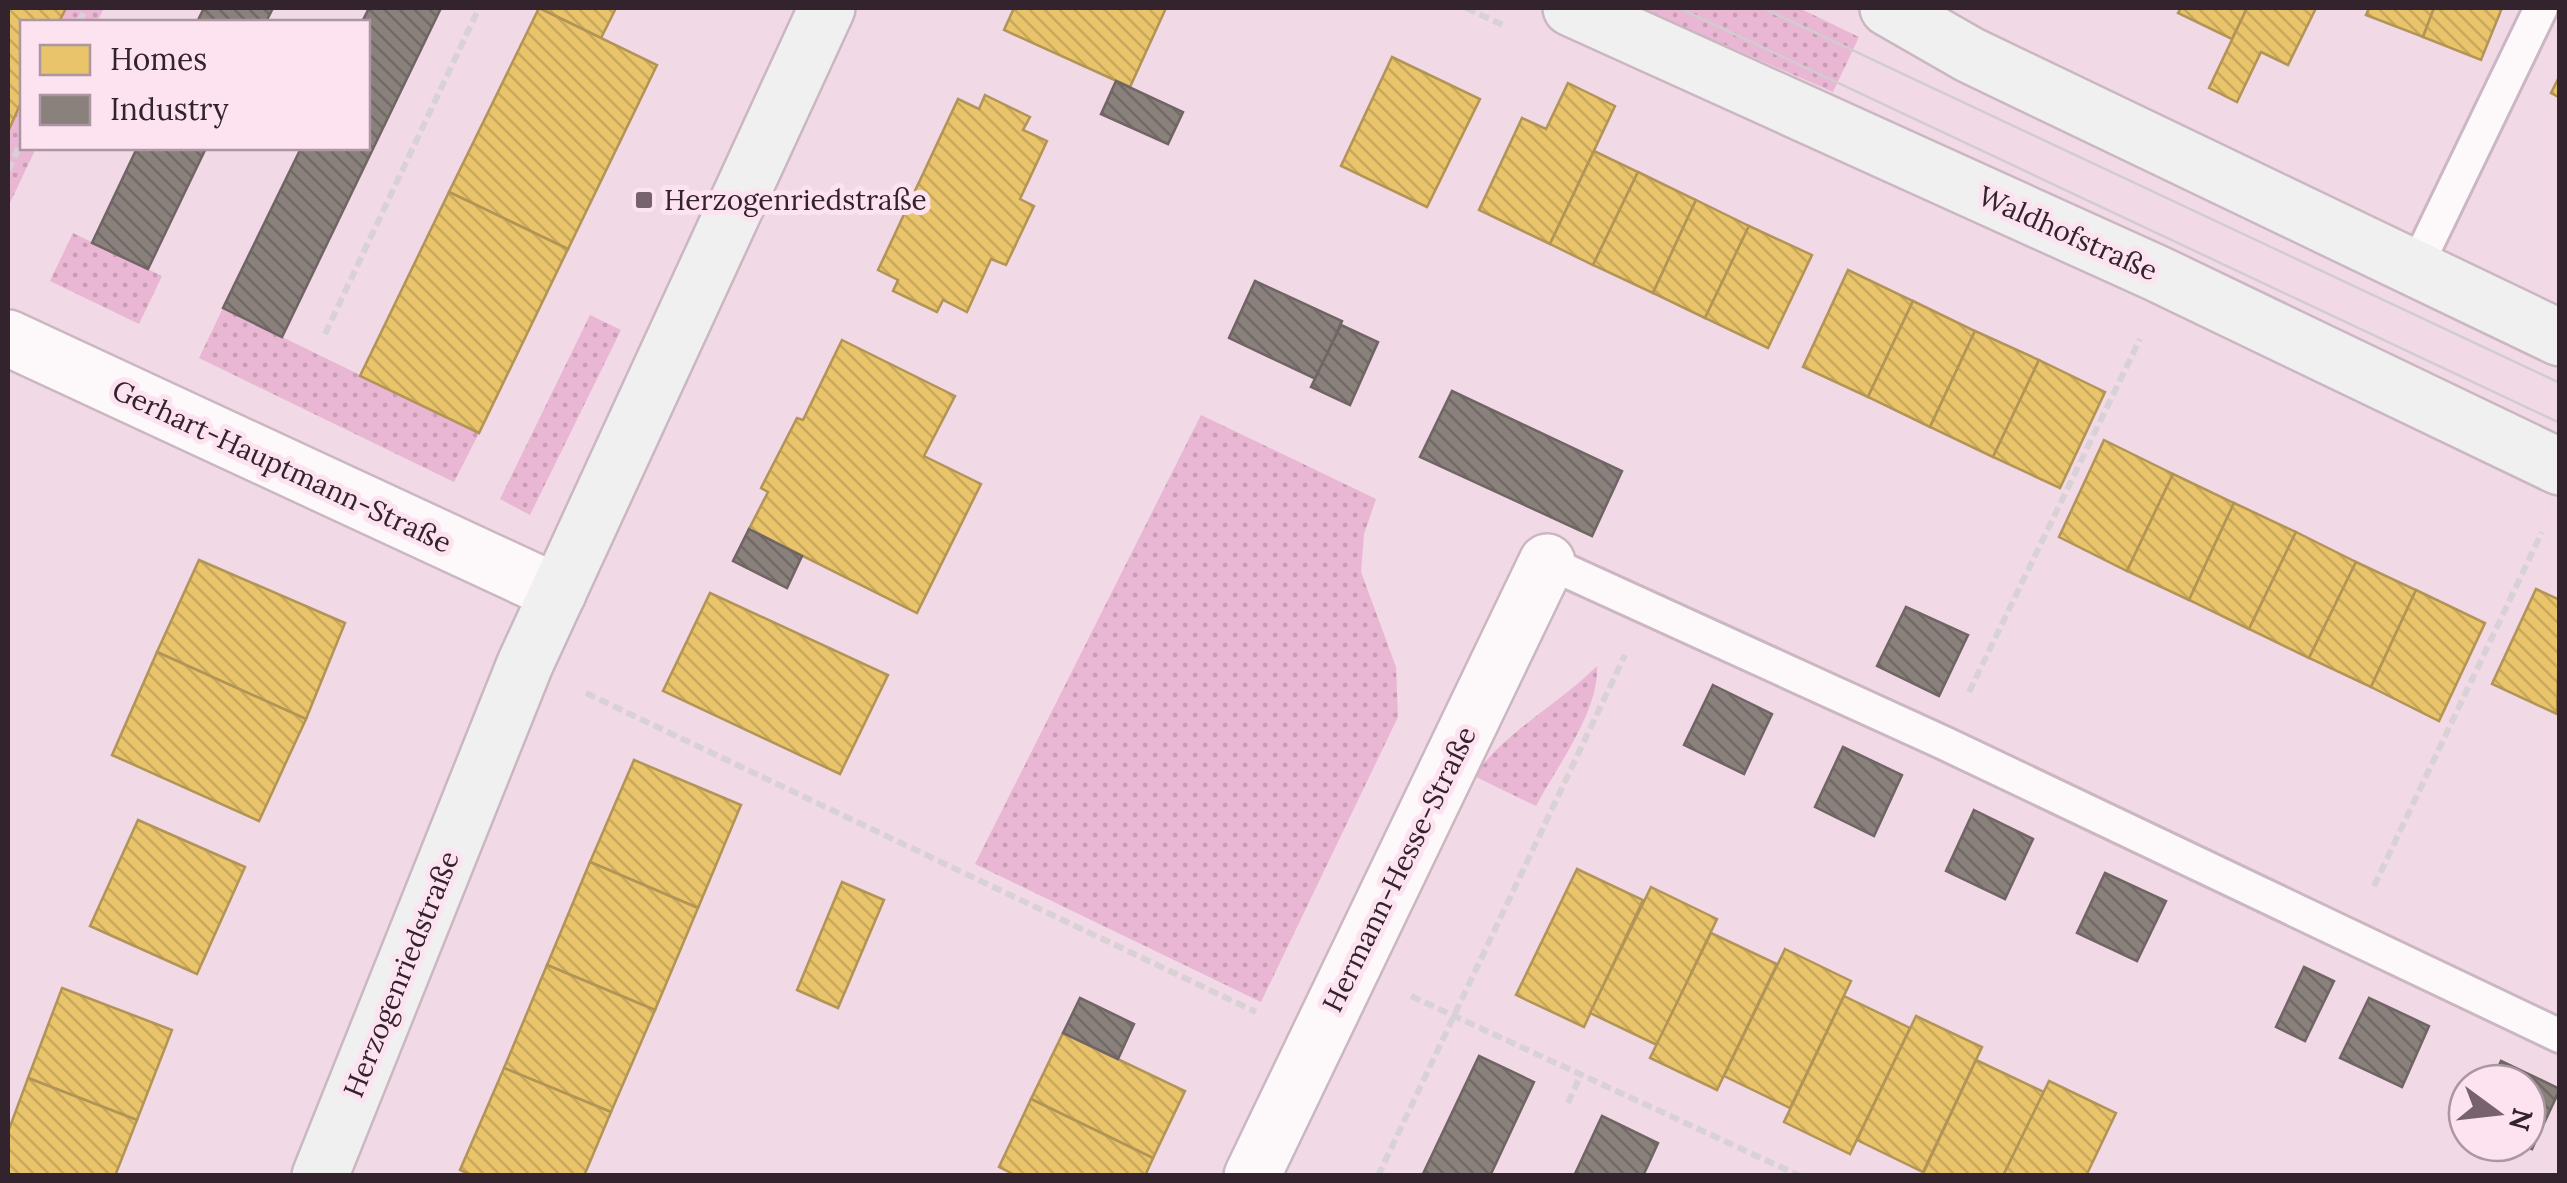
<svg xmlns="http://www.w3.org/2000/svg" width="2567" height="1183" font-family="Lora,serif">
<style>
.grass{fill:url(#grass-dots)}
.homes{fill:url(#homes-back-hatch);stroke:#b29457;stroke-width:2.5}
.industry{fill:url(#industry-back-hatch);stroke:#706564;stroke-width:2.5}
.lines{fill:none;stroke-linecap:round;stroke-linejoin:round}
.lane-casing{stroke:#cab7c1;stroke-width:38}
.street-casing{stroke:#cab7c1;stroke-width:60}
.secondary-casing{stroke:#cab7c1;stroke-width:60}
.path{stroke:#d8d1d5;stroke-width:6;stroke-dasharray:10 5;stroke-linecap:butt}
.lane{stroke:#fdf9fb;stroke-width:32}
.street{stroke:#fdf9fb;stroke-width:55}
.secondary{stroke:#f0f0f0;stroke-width:55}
.tram{stroke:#d2ccd0;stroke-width:2.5}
.poi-dot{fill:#76636d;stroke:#fde2f0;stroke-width:4}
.labels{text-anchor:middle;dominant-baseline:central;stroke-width:10;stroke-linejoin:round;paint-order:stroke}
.poi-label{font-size:28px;fill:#33232c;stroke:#fde2f0;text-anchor:start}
.street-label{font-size:28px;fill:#33232c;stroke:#fde2f0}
</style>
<defs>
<pattern id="grass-dots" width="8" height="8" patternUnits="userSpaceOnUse" patternTransform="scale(2.5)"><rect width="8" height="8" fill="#e9b6d3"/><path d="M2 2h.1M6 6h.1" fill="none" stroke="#c89cb5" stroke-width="1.8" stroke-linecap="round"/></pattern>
<pattern id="homes-back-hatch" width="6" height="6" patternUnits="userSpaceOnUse" patternTransform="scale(2.5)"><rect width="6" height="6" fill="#e9c46a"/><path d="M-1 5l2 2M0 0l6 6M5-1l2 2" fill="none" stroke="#c8a85c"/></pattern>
<pattern id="industry-back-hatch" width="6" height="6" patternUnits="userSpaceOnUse" patternTransform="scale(2.5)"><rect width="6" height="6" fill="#8a817c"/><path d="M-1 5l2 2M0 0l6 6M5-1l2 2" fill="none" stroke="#716966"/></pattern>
</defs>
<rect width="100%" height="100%" fill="#f1d9e6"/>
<!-- grass -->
<g class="grass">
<polygon points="8,8 104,8 97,22 22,22 22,148 36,148 8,207"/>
<polygon points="1640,8 1799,8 1859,37 1833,92"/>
<polygon points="73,233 162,276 139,324 50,281"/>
<polygon points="223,308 479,433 454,482 199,358"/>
<polygon points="590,315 621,330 530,515 500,499"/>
<polygon points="1201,415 1376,499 1364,534 1361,572 1396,667 1398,717 1261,1002 975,864"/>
<path d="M1597,666C1599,712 1557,766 1536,806L1474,776C1508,729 1557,706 1597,666Z"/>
</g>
<!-- homes -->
<g class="homes">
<polygon points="8,8 66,8 59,22 22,22 22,100 8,132"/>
<polygon points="539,8 616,8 601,38"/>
<polygon points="539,8 657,65 568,249 449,192"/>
<polygon points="1014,8 1166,8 1130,87 1004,30"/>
<polygon points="2181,8 2247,8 2232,39 2178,13"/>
<polygon points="2247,8 2316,8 2288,65 2261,52 2237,102 2209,88"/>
<polygon points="2369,8 2434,8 2423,37 2366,15"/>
<polygon points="2434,8 2502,8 2481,60 2423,37"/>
<polygon points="1392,57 1480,99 1427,207 1341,166"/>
<polygon points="2560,75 2560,98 2551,93"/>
<polygon points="1568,83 1615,106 1550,244 1479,210 1522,118 1546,129"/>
<polygon points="985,95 1030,117 1023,130 1047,141 1020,199 1034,206 1006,265 991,259 967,312 943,300 937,312 893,291 898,280 878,270 958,99 979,109"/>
<polygon points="1594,151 1638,172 1593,265 1550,244"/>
<polygon points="1638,172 1696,200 1653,293 1593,265"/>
<polygon points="449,192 568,249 479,433 360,376"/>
<polygon points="1696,200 1749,226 1705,318 1653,293"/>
<polygon points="1749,226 1812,255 1768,348 1705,318"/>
<polygon points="1848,270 1913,301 1868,397 1803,367"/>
<polygon points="1913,301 1975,331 1930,427 1868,397"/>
<polygon points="1975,331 2039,360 1993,457 1930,427"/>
<polygon points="842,340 955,396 924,456 981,484 917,613 749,529 768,492 761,488 797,418 803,420"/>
<polygon points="2039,360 2105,392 2060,488 1993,457"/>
<polygon points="2104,440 2173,474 2127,571 2059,537"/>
<polygon points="2173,474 2234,503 2189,600 2127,571"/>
<polygon points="2234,503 2296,532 2249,629 2189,600"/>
<polygon points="2296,532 2356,562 2309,658 2249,629"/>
<polygon points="199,560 345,623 306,719 157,652"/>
<polygon points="2356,562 2416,590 2371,687 2309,658"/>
<polygon points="2536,589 2560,600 2557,714 2492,684"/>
<polygon points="2416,590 2485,623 2439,721 2371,687"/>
<polygon points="710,593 888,675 840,774 663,691"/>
<polygon points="157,652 306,719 259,821 112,755"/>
<polygon points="634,760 741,805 698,908 590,862"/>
<polygon points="138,820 245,867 197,974 90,926"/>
<polygon points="590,862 698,908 655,1010 547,965"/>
<polygon points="1577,869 1643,900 1584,1027 1516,995"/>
<polygon points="842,882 884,900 838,1008 797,990"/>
<polygon points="1651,887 1717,919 1657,1045 1590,1013"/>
<polygon points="1711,933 1777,964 1717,1090 1650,1058"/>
<polygon points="1785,949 1851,981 1790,1108 1724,1076"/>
<polygon points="547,965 655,1010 611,1112 504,1068"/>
<polygon points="62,988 172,1030 137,1120 28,1078"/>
<polygon points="1844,996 1910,1028 1850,1154 1784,1122"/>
<polygon points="1916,1016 1982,1047 1923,1172 1857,1140"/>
<polygon points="1063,1033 1185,1091 1153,1158 1031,1099"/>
<polygon points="1976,1060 2044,1092 2003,1176 1922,1176"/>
<polygon points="504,1068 611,1112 584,1176 473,1176 460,1170"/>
<polygon points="28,1078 137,1120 115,1176 8,1176 8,1132"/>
<polygon points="2049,1081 2116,1113 2086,1176 2003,1176"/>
<polygon points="1031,1099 1153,1158 1145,1176 1017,1176 999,1167"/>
</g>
<!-- industry -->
<g class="industry">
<polygon points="204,8 273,8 266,22 197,22"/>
<polygon points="369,8 441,8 282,337 223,308 301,148 368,148 368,22 362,22"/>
<polygon points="1116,81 1183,112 1168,144 1101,114"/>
<polygon points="137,148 206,148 148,269 92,243"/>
<polygon points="1255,281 1342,321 1316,379 1229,338"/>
<polygon points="1341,325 1378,342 1350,405 1311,387"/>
<polygon points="1452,391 1622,471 1592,536 1420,457"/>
<polygon points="749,529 802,556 787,588 733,561"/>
<polygon points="1906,607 1968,635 1939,696 1877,666"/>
<polygon points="1713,685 1772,714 1744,774 1684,745"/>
<polygon points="1843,747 1902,775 1874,836 1815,807"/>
<polygon points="1974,810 2033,839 2005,899 1946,871"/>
<polygon points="2105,873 2166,901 2137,961 2077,933"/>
<polygon points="2304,967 2334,981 2305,1041 2276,1027"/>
<polygon points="1080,998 1134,1024 1118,1059 1063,1033"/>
<polygon points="2369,998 2429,1026 2402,1087 2340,1058"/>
<polygon points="1479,1056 1534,1082 1490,1176 1422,1176"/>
<polygon points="2501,1061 2560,1089 2532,1149 2518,1143 2527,1143 2527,1083 2491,1083"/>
<polygon points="1602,1116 1658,1143 1643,1176 1574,1176"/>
</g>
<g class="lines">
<!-- lane casing -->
<g class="lane-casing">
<g id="lane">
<polyline points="2415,269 2541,8"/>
<polyline points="1547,562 1944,743 2560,1036"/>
</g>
</g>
<!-- street casing -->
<g class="street-casing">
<g id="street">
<polyline points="8,338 558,593"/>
<polyline points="1252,1176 1547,562"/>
</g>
</g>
<!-- secondary casing -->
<g class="secondary-casing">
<g id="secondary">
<polyline points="1571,8 2156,273 2560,467"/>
<polyline points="1888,8 1970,55 2560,338"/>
<polyline points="320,1176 525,664 827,8"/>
</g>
</g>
<!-- path -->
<g class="path">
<polyline points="1466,8 1505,26"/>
<polyline points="79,22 86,8"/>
<polyline points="8,171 22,140"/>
<polyline points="325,334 479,8"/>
<polyline points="1969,692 2140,339"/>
<polyline points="586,693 1256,1012"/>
<polyline points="2374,886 2542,532"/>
<polyline points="1411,996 1800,1176"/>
<polyline points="1568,1103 1581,1074"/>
<polyline points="1378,1176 1625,655"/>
</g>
<!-- lane -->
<use href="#lane" class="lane"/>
<!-- street -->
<use href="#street" class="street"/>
<!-- secondary -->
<use href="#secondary" class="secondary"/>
<!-- tram -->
<g class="tram">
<polyline points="1679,8 2560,423"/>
<polyline points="1763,8 2560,383"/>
</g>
</g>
<!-- markers -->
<rect class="poi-dot" x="634" y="190" width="20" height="20" rx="5"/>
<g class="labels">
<!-- poi labels -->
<g class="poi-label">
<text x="664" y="200">Herzogenriedstraße</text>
</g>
<!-- street labels -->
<g class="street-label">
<text transform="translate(2068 233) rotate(24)">Waldhofstraße</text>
<text transform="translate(282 466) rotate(25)">Gerhart-Hauptmann-Straße</text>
<text transform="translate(1399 869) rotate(-64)">Hermann-Hesse-Straße</text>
<text transform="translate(401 974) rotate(-68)">Herzogenriedstraße</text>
</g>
</g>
<!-- border -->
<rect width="2567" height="1183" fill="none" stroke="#33232c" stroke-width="20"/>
<!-- legend -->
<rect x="20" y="20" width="350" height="130" fill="#fde2f0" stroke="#ac96a2" stroke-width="2.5"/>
<rect x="40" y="45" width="50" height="30" fill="#e9c46a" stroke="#ac96a2" stroke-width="2.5"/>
<text x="110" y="70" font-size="30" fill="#33232c">Homes</text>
<rect x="40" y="95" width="50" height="30" fill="#8a817c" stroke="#ac96a2" stroke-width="2.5"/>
<text x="110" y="120" font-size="30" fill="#33232c">Industry</text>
<!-- north arrow -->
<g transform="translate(2497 1113) rotate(105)"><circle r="48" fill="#fde2f0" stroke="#ac96a2" stroke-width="2.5"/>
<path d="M0-8L18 38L0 25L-18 38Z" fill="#76636d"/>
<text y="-15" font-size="28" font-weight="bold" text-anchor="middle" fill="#33232c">N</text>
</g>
</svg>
